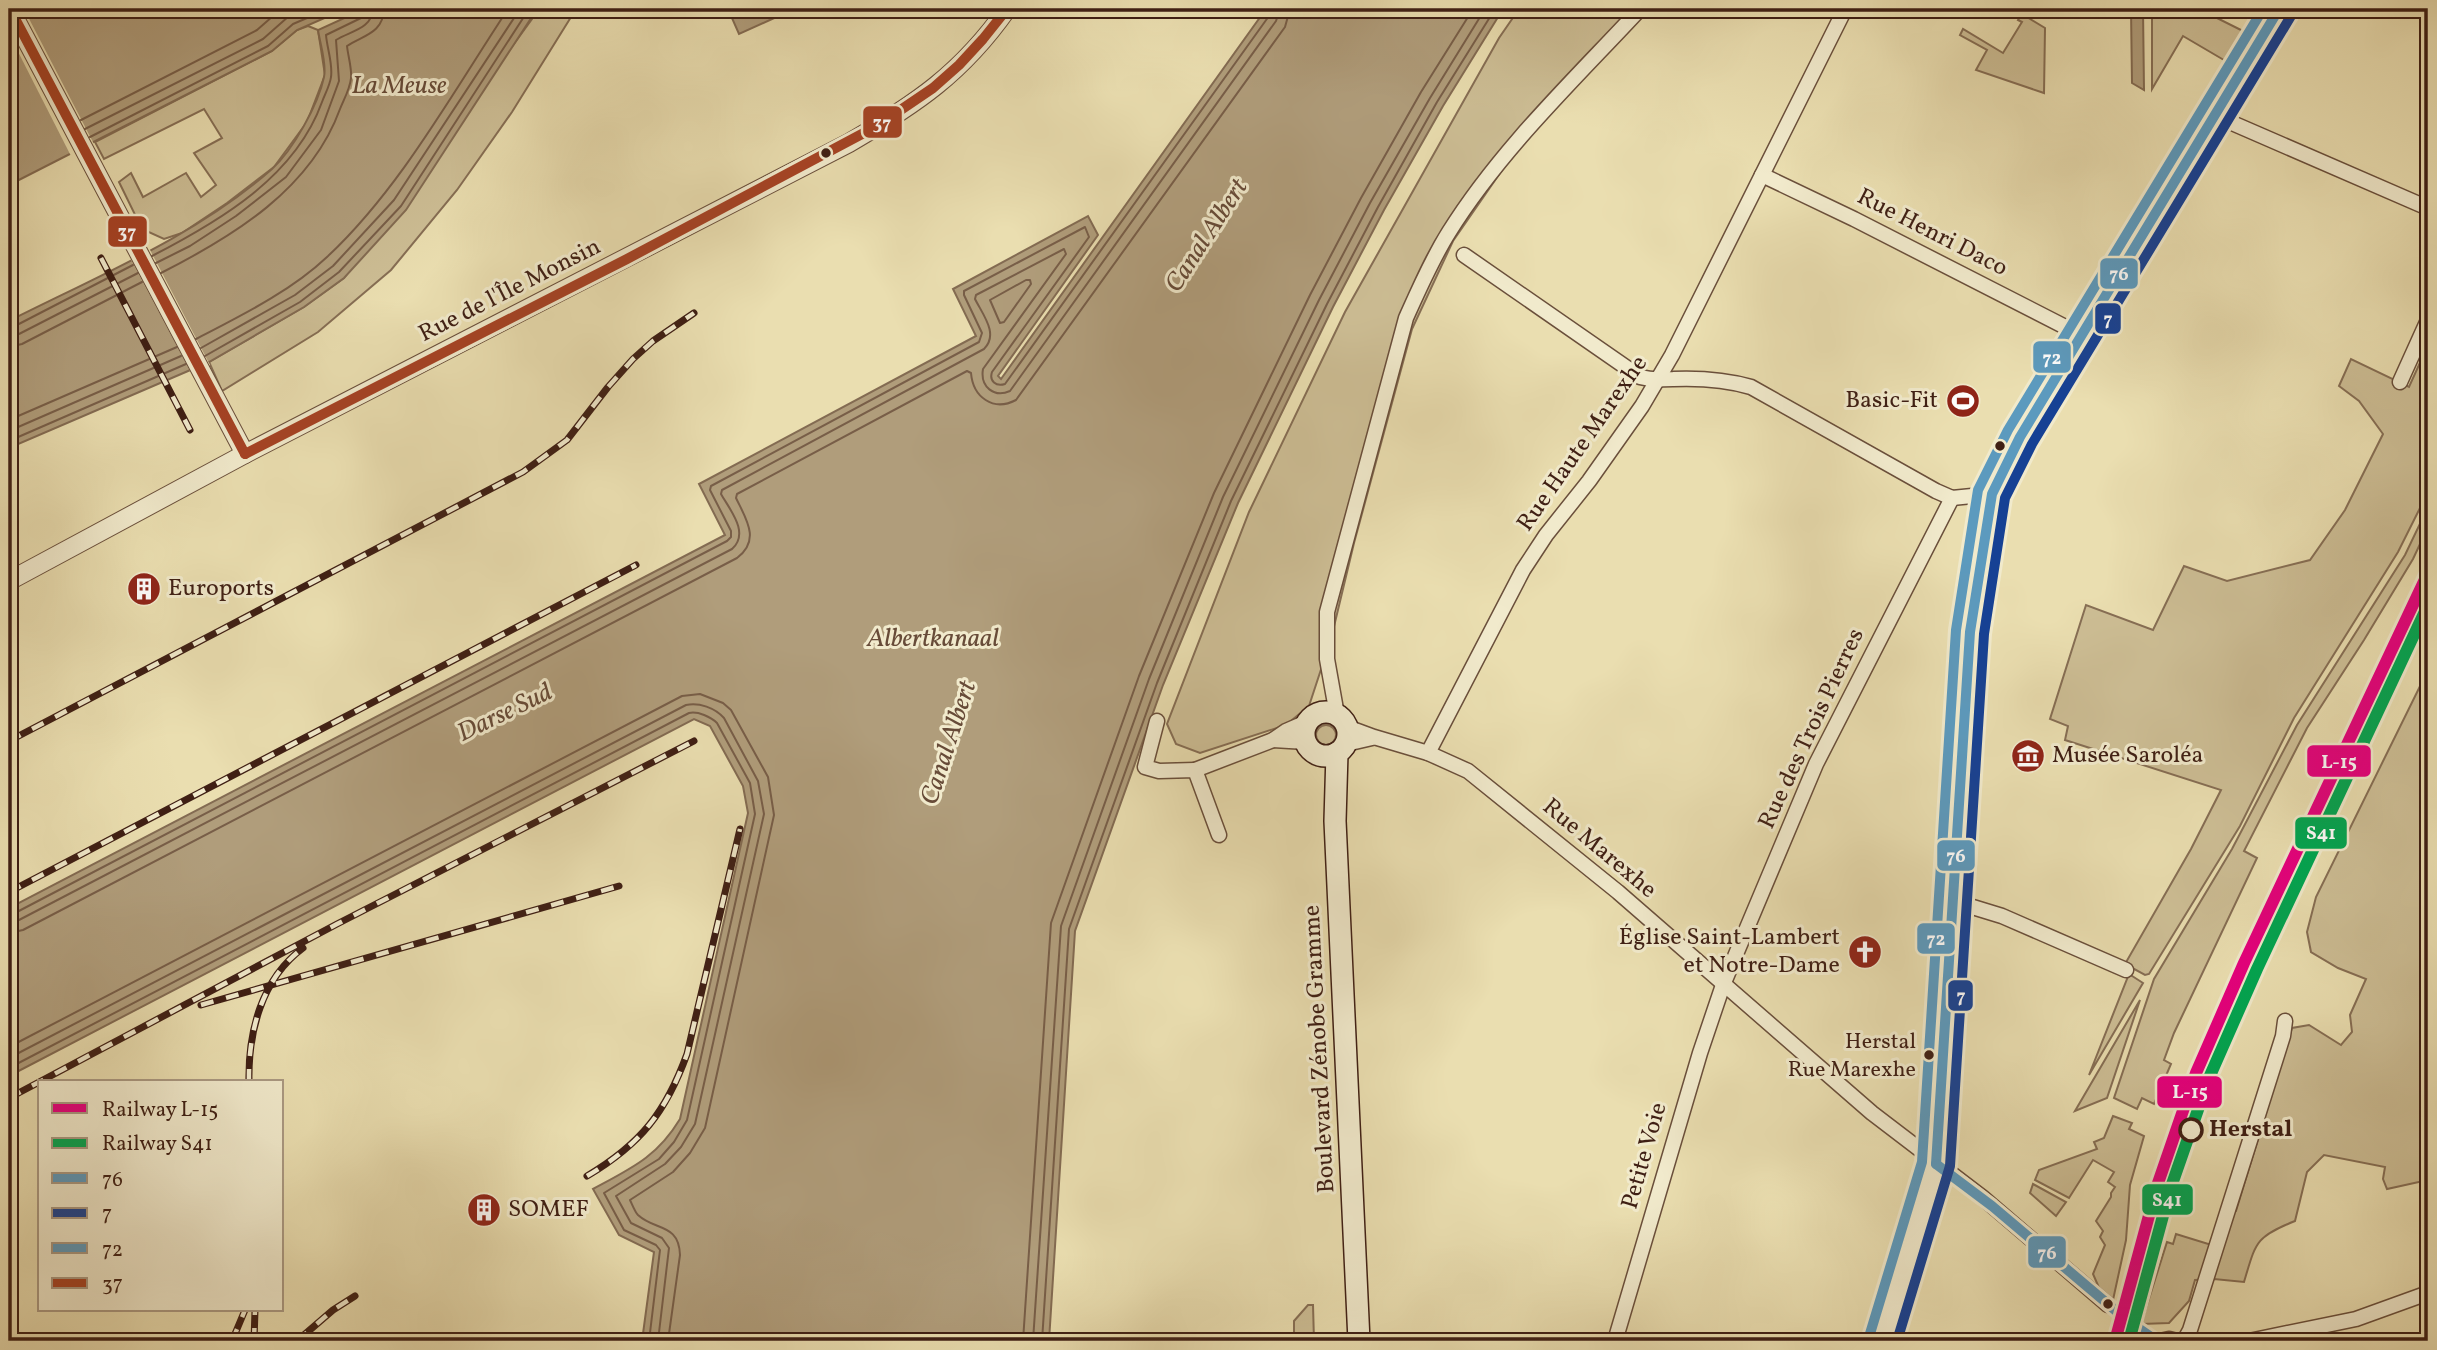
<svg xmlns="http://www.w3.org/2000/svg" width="2437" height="1350" font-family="Vollkorn,serif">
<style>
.green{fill:#cdbe95;stroke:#866e54;stroke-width:2}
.water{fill:#b09d7b;stroke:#836b52;stroke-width:2}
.pier{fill:#eadeb0}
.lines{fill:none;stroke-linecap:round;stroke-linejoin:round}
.shore{stroke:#785e48;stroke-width:2}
.minor-tunnel{stroke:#c8b891;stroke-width:14;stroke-dasharray:14 7;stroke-linecap:butt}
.minor-casing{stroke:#6a4f3b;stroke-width:17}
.tertiary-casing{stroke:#6a4f3b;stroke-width:20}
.secondary-casing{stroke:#3f1f14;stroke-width:24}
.minor{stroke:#f1eacc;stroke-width:14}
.tertiary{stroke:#f1eacc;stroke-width:18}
.secondary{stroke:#f1eacc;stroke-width:21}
.rail-casing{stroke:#3f1f14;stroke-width:7}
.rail{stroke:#f1eacc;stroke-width:4.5;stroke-dasharray:13;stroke-linecap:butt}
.bus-1-casing{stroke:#f1eacc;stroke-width:16}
.bus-2-casing{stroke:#f1eacc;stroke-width:16}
.bus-3-casing{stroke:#f1eacc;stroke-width:16}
.bus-4-casing{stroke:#f1eacc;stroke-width:16}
.bus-1{stroke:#5c9abe;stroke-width:10}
.bus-2{stroke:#164194;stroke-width:10}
.bus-3{stroke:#5c9abe;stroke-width:10}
.bus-4{stroke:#a64224;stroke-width:10}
.rail-1-casing{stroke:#f1eacc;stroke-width:18}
.rail-2-casing{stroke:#f1eacc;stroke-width:18}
.rail-1{stroke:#e5007d;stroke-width:12}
.rail-2{stroke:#00a651;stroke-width:12}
.bus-dot{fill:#3f1f14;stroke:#f1eacc;stroke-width:2.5}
.stop-dot{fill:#f1eacc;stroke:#3f1f14;stroke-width:3.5}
.labels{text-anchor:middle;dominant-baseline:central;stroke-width:6;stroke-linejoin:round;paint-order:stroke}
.bus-label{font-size:22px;fill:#3f1f14;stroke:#f1eacc;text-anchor:end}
.street-label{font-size:24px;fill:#3f1f14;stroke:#f1eacc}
.poi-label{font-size:24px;fill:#3f1f14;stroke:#f1eacc;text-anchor:start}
.stop-label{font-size:24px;font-weight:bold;fill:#3f1f14;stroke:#f1eacc;text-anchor:start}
.water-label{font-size:26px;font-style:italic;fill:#674b38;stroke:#f1eacc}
.line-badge{stroke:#f1eacc;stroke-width:2.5}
.badge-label{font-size:19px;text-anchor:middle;font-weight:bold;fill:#fff}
</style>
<rect width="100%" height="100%" fill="#eadeb0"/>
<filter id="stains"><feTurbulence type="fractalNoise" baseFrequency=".00286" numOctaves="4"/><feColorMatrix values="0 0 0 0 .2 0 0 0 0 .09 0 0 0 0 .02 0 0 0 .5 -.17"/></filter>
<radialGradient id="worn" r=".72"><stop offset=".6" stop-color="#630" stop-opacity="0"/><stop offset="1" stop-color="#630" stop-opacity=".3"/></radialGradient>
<!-- green -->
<g class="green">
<polygon points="537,9 576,9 512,112 457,190 391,270 318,332 222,391 209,362 304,307 344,278 532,19"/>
<polygon points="1519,9 1645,9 1516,150 1453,241 1412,329 1354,543 1331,639 1309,706 1286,725 1200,753 1176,744 1167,724 1249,512 1345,312 1499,38"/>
<polygon points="2152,9 2199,9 2247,33 2229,63 2183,36 2152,89"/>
<polygon points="2022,14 2045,28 2044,93 1976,70 1987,50 1960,35 1963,29 2003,53 2022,22 2018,20"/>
<polygon points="308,26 318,30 325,75 307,122 274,167 227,203 182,233 164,239 142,229 119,182 131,173 143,197 186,173 201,197 216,185 194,153 222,138 204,109 104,159 95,142 272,51 297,30"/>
<polygon points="2428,345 2428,492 2398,552 2294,718 2240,826 2149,974 2145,975 2125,964 2191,849 2221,790 2065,740 2068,726 2050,719 2086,605 2153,630 2184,566 2227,581 2310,560 2345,510 2383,434 2359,401 2339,386 2351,359 2409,387"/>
<polygon points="2428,507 2428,527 2413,559 2364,640 2307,728 2244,851 2257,858 2174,1033 2164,1060 2171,1064 2154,1104 2142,1098 2137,1109 2114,1098 2154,979 2232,849 2297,725 2405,555"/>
<path d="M2428,670V945L2426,951L2428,952V1180L2387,1189L2383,1179L2385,1167L2324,1155L2307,1172L2295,1221C2255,1237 2256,1242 2244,1282L2214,1279L2195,1280L2189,1301L2169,1323L2141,1324L2167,1242L2173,1244L2176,1234L2218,1247L2227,1218L2236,1211L2292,1028L2309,1025L2341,1045L2352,1032L2350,1015L2366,979L2338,968L2311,952L2307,932L2316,897Z"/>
<circle cx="1326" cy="735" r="10"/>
<polygon points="2129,974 2143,983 2089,1075"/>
<polygon points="2140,1000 2107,1098 2075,1111"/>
<polygon points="2113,1116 2132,1123 2129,1129 2144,1136 2130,1185 2126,1240 2113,1300 2100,1290 2093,1274 2105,1245 2100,1237 2103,1231 2096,1221 2111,1197 2111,1193 2115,1187 2108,1182 2114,1172 2093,1160 2069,1198 2035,1180 2039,1170 2097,1149 2094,1142 2104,1138"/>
<polygon points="2033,1184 2066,1202 2056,1216 2030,1193"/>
<polygon points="1308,1305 1313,1305 1314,1341 1294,1341 1294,1321"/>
</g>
<!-- water -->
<g class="water">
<polygon points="9,9 345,9 297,30 272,51 9,185"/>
<path d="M364,9H537L406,210L344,278L304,307L209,362L9,448V321C98,276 196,236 272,169C293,150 318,105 324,77C327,64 320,44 318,30Z"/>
<polygon points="728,9 794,9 739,34"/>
<path d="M1266,9H1503L1443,106L1384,210L1333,307L1238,503L1163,685L1075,931L1049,1341H642L654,1252L619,1235L593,1189C632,1168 657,1157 680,1119L748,813L743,786L710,726L694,719L9,1076V908L725,535L699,484L976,336L953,289L1088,216L1098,235L998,376L1001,379Z"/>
<polygon points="2131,9 2143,9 2144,90 2132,83"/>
</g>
<!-- pier -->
<g class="pier">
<polygon points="9,9 24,9 95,146 72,158 9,34"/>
<polygon points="148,246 210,365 191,373 129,256"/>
</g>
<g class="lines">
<!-- shore -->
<g class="shore">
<polyline points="81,120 257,30 281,9"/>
<polyline points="85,129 263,39 289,16 307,9"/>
<polyline points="90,137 268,46 293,24 328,9"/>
<path d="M152,256C220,221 295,177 322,102C325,94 330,85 331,77C333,64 327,48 326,35L361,18L365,9"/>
<path d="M156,263L190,246L236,216L286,177L321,130L339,81L336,40C350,31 372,29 373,9"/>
<path d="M161,273C234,236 311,189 340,109C344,99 350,89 351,78C352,68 348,56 347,46C364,35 383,33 384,9"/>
<polygon points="1026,280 1030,280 1031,284 1004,322 1000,323 990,300"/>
<polyline points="9,327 15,326 133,265"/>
<polyline points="9,336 19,334 138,273"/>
<path d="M196,339C240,316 290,292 327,257C400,189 453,92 508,9"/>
<polyline points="9,347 22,344 142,282"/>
<polyline points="201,348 295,295 333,266 394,200 520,9"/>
<polyline points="205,356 300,302 339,272 401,206 529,9"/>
<polyline points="9,420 177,347"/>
<polyline points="9,431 181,356"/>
<polyline points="9,441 186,364"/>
<path d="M9,913H15L727,541L731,537V531L710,490L711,486L979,342L982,333L964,295V291L1085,227L1089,237L992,372C989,381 996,387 1005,384L1269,16L1271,9"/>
<path d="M9,922L19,920L732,549C750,533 730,510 721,494L722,490L984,349C999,334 983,315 975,299L976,295L1064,249L1066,254L983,369C980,387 994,398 1010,391L1276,21L1280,9"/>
<path d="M9,933L23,930L737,558C761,540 746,519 736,498L737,494L967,371L971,373C973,397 993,412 1016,400L1285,27L1290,9"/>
<path d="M9,1047L682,696L700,694L723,703L731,710L768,777L774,815L705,1128L690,1153L673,1172L630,1200C632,1204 635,1212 638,1215C655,1231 679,1223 680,1255L668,1341"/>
<path d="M9,1058L686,705C699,702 715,708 724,718L758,781L764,814L695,1124L681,1147L665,1164L616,1196L631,1223L662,1238L669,1248L658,1341"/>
<path d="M9,1068L689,713C698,711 711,717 717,723L750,783L755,814L687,1120L674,1142L659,1159L604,1193L624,1230L656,1245L660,1250L649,1341"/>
<polyline points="1023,1341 1051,923 1139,676 1214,493 1310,295 1361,198 1421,92 1473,9"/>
<polyline points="1033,1341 1061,926 1149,679 1223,497 1319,300 1370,203 1430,98 1485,9"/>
<polyline points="1042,1341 1069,929 1157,683 1231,501 1327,304 1378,207 1437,102 1495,9"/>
</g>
<!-- minor-tunnel -->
<polyline class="minor-tunnel" points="2108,1305 2146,1335"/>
<!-- minor casing -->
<g class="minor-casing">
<g id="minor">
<polyline points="2216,116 2428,208"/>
<polyline points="1762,175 1854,219 2081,335"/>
<path d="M1464,255L1640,377C1655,381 1659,379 1673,379C1698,378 1727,380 1751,387L1936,491L1952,498L1992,494"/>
<polyline points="2400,382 2428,320"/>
<path d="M1337,715L1327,659V612L1406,318C1419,289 1432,259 1449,232C1501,149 1574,80 1640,9"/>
<polyline points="1157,721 1145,767 1159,771 1195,770 1219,835"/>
<polyline points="1347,727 1374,737 1428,753 1468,771 1618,892 1872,1113 1982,1197 2108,1305"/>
<polyline points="1273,740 1306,742"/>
<polyline points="1346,744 1372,738"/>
<polyline points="1428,753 1523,570 1546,535 1589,481 1642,406 1672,355 1845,9"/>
<polyline points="1195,770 1273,740 1286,731 1309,721"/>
<polyline points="1953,901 2002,916 2126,970"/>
<polyline points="1615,1341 1700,1053 1723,985 1816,764 1952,498"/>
<polyline points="2160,1341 2169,1339 2177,1341"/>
<polyline points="2184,1341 2190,1330 2283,1036 2285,1021"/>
<polyline points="2249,1341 2356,1319 2428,1293"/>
</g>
</g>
<!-- tertiary casing -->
<g class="tertiary-casing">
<g id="tertiary">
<polyline points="10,9 245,454"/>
<path d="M9,581L245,454L849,143C916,104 962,73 1007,9"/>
<polyline points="1882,1341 1936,1164 1946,987 1970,632 1992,494 2020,437 2081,335 2206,133 2279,9"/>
</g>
</g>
<!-- secondary casing -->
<g class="secondary-casing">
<g id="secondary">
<circle cx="1326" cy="734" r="22"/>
<polyline points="1337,753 1335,821 1359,1341"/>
</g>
</g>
<!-- minor -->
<use href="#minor" class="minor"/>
<!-- tertiary -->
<use href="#tertiary" class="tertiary"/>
<!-- secondary -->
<use href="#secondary" class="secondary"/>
<!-- rail casing -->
<g class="rail-casing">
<g id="rail">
<polyline points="101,258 190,430"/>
<polyline points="9,741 523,472 567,440 608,387 633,359 653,341 694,313"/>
<polyline points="9,892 636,565"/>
<polyline points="201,1005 619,886"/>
<path d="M249,1082C248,1033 261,979 303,948"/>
<polyline points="9,1098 337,924 694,741"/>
<path d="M587,1176C641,1144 666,1112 687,1054L740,829"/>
<polyline points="232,1341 245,1310"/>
<polyline points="254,1341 255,1310"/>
<polyline points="297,1341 333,1310 355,1296"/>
</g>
</g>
<!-- rail -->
<use href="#rail" class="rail"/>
<!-- bus-1 casing -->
<g class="bus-1-casing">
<g id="bus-1">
<polyline points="1936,1164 1970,632 1992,494 2020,437 2279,9"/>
<polyline points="1936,1164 1992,1206 2128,1321 2157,1341"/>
</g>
</g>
<!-- bus-2 casing -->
<g class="bus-2-casing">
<polyline id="bus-2" points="1897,1341 1950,1166 1984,634 2005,498 2032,444 2291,16"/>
</g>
<!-- bus-3 casing -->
<g class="bus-3-casing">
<polyline id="bus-3" points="1869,1337 1922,1162 1956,630 1978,490 2008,430 2263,9"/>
</g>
<!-- bus-4 casing -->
<g class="bus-4-casing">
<g id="bus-4">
<polyline points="10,9 245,454"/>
<polyline points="245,454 627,259 877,126 933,88 959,65 983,39 1007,9"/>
</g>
</g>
<!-- bus-1 -->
<use href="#bus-1" class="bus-1"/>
<!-- bus-2 -->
<use href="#bus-2" class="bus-2"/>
<!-- bus-3 -->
<use href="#bus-3" class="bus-3"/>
<!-- bus-4 -->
<use href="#bus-4" class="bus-4"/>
<!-- rail-1 casing -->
<g class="rail-1-casing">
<polyline id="rail-1" points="2115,1341 2157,1186 2196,1073 2244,963 2428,573"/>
</g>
<!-- rail-2 casing -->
<g class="rail-2-casing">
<polyline id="rail-2" points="2129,1341 2170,1190 2209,1078 2257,969 2428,605"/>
</g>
<!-- rail-1 -->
<use href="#rail-1" class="rail-1"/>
<!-- rail-2 -->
<use href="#rail-2" class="rail-2"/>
</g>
<!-- icons -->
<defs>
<g id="stadium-disc" transform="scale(1.75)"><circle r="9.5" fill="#8f2418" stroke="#f1eacc"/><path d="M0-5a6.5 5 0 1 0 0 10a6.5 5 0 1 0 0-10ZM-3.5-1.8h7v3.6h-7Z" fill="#fff"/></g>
<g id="building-disc" transform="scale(1.75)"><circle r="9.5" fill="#8f2418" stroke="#f1eacc"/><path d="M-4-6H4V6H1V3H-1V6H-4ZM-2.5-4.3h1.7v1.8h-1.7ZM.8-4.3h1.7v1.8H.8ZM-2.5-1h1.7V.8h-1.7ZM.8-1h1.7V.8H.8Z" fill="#fff"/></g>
<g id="museum-disc" transform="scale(1.75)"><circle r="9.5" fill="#8f2418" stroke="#f1eacc"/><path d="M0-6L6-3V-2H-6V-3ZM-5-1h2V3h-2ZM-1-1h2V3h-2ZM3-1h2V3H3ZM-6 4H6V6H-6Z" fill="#fff"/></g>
<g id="church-disc" transform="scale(1.75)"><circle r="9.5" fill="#8f2418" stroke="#f1eacc"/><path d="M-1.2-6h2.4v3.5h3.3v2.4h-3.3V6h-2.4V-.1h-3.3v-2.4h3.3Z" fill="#fff"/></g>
</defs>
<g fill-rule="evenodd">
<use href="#stadium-disc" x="1963" y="401"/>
<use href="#building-disc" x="144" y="589"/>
<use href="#museum-disc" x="2028" y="756"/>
<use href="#church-disc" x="1865" y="952"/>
<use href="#building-disc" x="484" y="1210"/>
</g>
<!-- markers -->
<g class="bus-dot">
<circle cx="826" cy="153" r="6"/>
<circle cx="2000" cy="446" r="6"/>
<circle cx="1929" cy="1055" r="6"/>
<circle cx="2108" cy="1304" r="6"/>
</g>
<circle class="stop-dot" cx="2191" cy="1130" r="11"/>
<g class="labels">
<!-- bus labels -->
<g class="bus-label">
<text x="1916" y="1042">Herstal<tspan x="1916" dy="28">Rue Marexhe</tspan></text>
</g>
<!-- street labels -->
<g class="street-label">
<text transform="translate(1932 233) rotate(27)">Rue Henri Daco</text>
<text transform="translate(510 291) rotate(-27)">Rue de l'Île Monsin</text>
<text transform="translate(1583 444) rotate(-55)">Rue Haute Marexhe</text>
<text transform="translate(1812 729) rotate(-65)">Rue des Trois Pierres</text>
<text transform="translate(1599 849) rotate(40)">Rue Marexhe</text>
<text transform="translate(1320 1049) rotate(-93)">Boulevard Zénobe Gramme</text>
<text transform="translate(1645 1156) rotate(-74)">Petite Voie</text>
</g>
<!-- poi labels -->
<g class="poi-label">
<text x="1938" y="401" text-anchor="end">Basic-Fit</text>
<text x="168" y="589">Euroports</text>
<text x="2052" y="756">Musée Saroléa</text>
<text x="1840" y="938" text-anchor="end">Église Saint-Lambert<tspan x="1840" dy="28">et Notre-Dame</tspan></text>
<text x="508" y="1210">SOMEF</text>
</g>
<!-- stop labels -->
<g class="stop-label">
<text x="2209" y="1130">Herstal</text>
</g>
<!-- water labels -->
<g class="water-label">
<text x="399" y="86">La Meuse</text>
<text transform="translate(1207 236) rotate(-57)">Canal Albert</text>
<text x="933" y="639">Albertkanaal</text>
<text transform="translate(505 713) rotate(-26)">Darse Sud</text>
<text transform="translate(949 743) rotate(-72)">Canal Albert</text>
</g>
</g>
<g class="line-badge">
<rect x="862" y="105" width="41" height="34" rx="7" fill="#a64224"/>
<rect x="107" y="215" width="41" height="33" rx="7" fill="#a64224"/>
<rect x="2099" y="257" width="40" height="33" rx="7" fill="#5c9abe"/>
<rect x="2094" y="302" width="28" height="33" rx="7" fill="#164194"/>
<rect x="2032" y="340" width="40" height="34" rx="7" fill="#5c9abe"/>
<rect x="2306" y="744" width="66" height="34" rx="7" fill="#e5007d"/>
<rect x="2294" y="816" width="54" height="34" rx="7" fill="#00a651"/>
<rect x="1936" y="839" width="40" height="33" rx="7" fill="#5c9abe"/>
<rect x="1916" y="922" width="40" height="33" rx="7" fill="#5c9abe"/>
<rect x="1947" y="979" width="27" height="33" rx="7" fill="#164194"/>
<rect x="2156" y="1075" width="67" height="34" rx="7" fill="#e5007d"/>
<rect x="2141" y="1183" width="53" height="33" rx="7" fill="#00a651"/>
<rect x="2027" y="1235" width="40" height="34" rx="7" fill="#5c9abe"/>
</g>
<g class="badge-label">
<text x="882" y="129">37</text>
<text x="127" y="238">37</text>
<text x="2119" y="280">76</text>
<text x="2108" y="325">7</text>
<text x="2052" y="364">72</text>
<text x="2339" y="768">L-15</text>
<text x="2321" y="839">S41</text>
<text x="1956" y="862">76</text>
<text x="1936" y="945">72</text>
<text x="1961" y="1002">7</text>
<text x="2190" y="1098">L-15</text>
<text x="2167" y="1206">S41</text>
<text x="2047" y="1259">76</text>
</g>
<!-- margin -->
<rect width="2437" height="1350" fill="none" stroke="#eadeb0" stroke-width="35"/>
<rect x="10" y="10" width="2416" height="1329" fill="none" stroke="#3f1f14" stroke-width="3.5"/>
<rect x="18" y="18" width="2402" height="1315" fill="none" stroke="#3f1f14" stroke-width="2"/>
<!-- legend -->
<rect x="38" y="1080" width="245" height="231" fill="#f1eacc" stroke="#aa9982" stroke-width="2"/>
<rect x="52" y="1103" width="35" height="10" fill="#e5007d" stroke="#aa9982" stroke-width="2"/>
<text x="102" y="1116" font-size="21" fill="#3f1f14">Railway L-15</text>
<rect x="52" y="1138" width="35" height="10" fill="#00a651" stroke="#aa9982" stroke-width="2"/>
<text x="102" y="1150" font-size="21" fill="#3f1f14">Railway S41</text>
<rect x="52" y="1173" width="35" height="10" fill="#5c9abe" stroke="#aa9982" stroke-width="2"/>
<text x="102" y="1186" font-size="21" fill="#3f1f14">76</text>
<rect x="52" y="1208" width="35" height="10" fill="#164194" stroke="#aa9982" stroke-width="2"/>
<text x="102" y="1220" font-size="21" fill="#3f1f14">7</text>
<rect x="52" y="1243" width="35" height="10" fill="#5c9abe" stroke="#aa9982" stroke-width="2"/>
<text x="102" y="1256" font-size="21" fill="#3f1f14">72</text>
<rect x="52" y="1278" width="35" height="10" fill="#a64224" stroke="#aa9982" stroke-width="2"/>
<text x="102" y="1290" font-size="21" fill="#3f1f14">37</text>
<rect width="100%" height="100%" filter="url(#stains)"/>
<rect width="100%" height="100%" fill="url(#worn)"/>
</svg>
